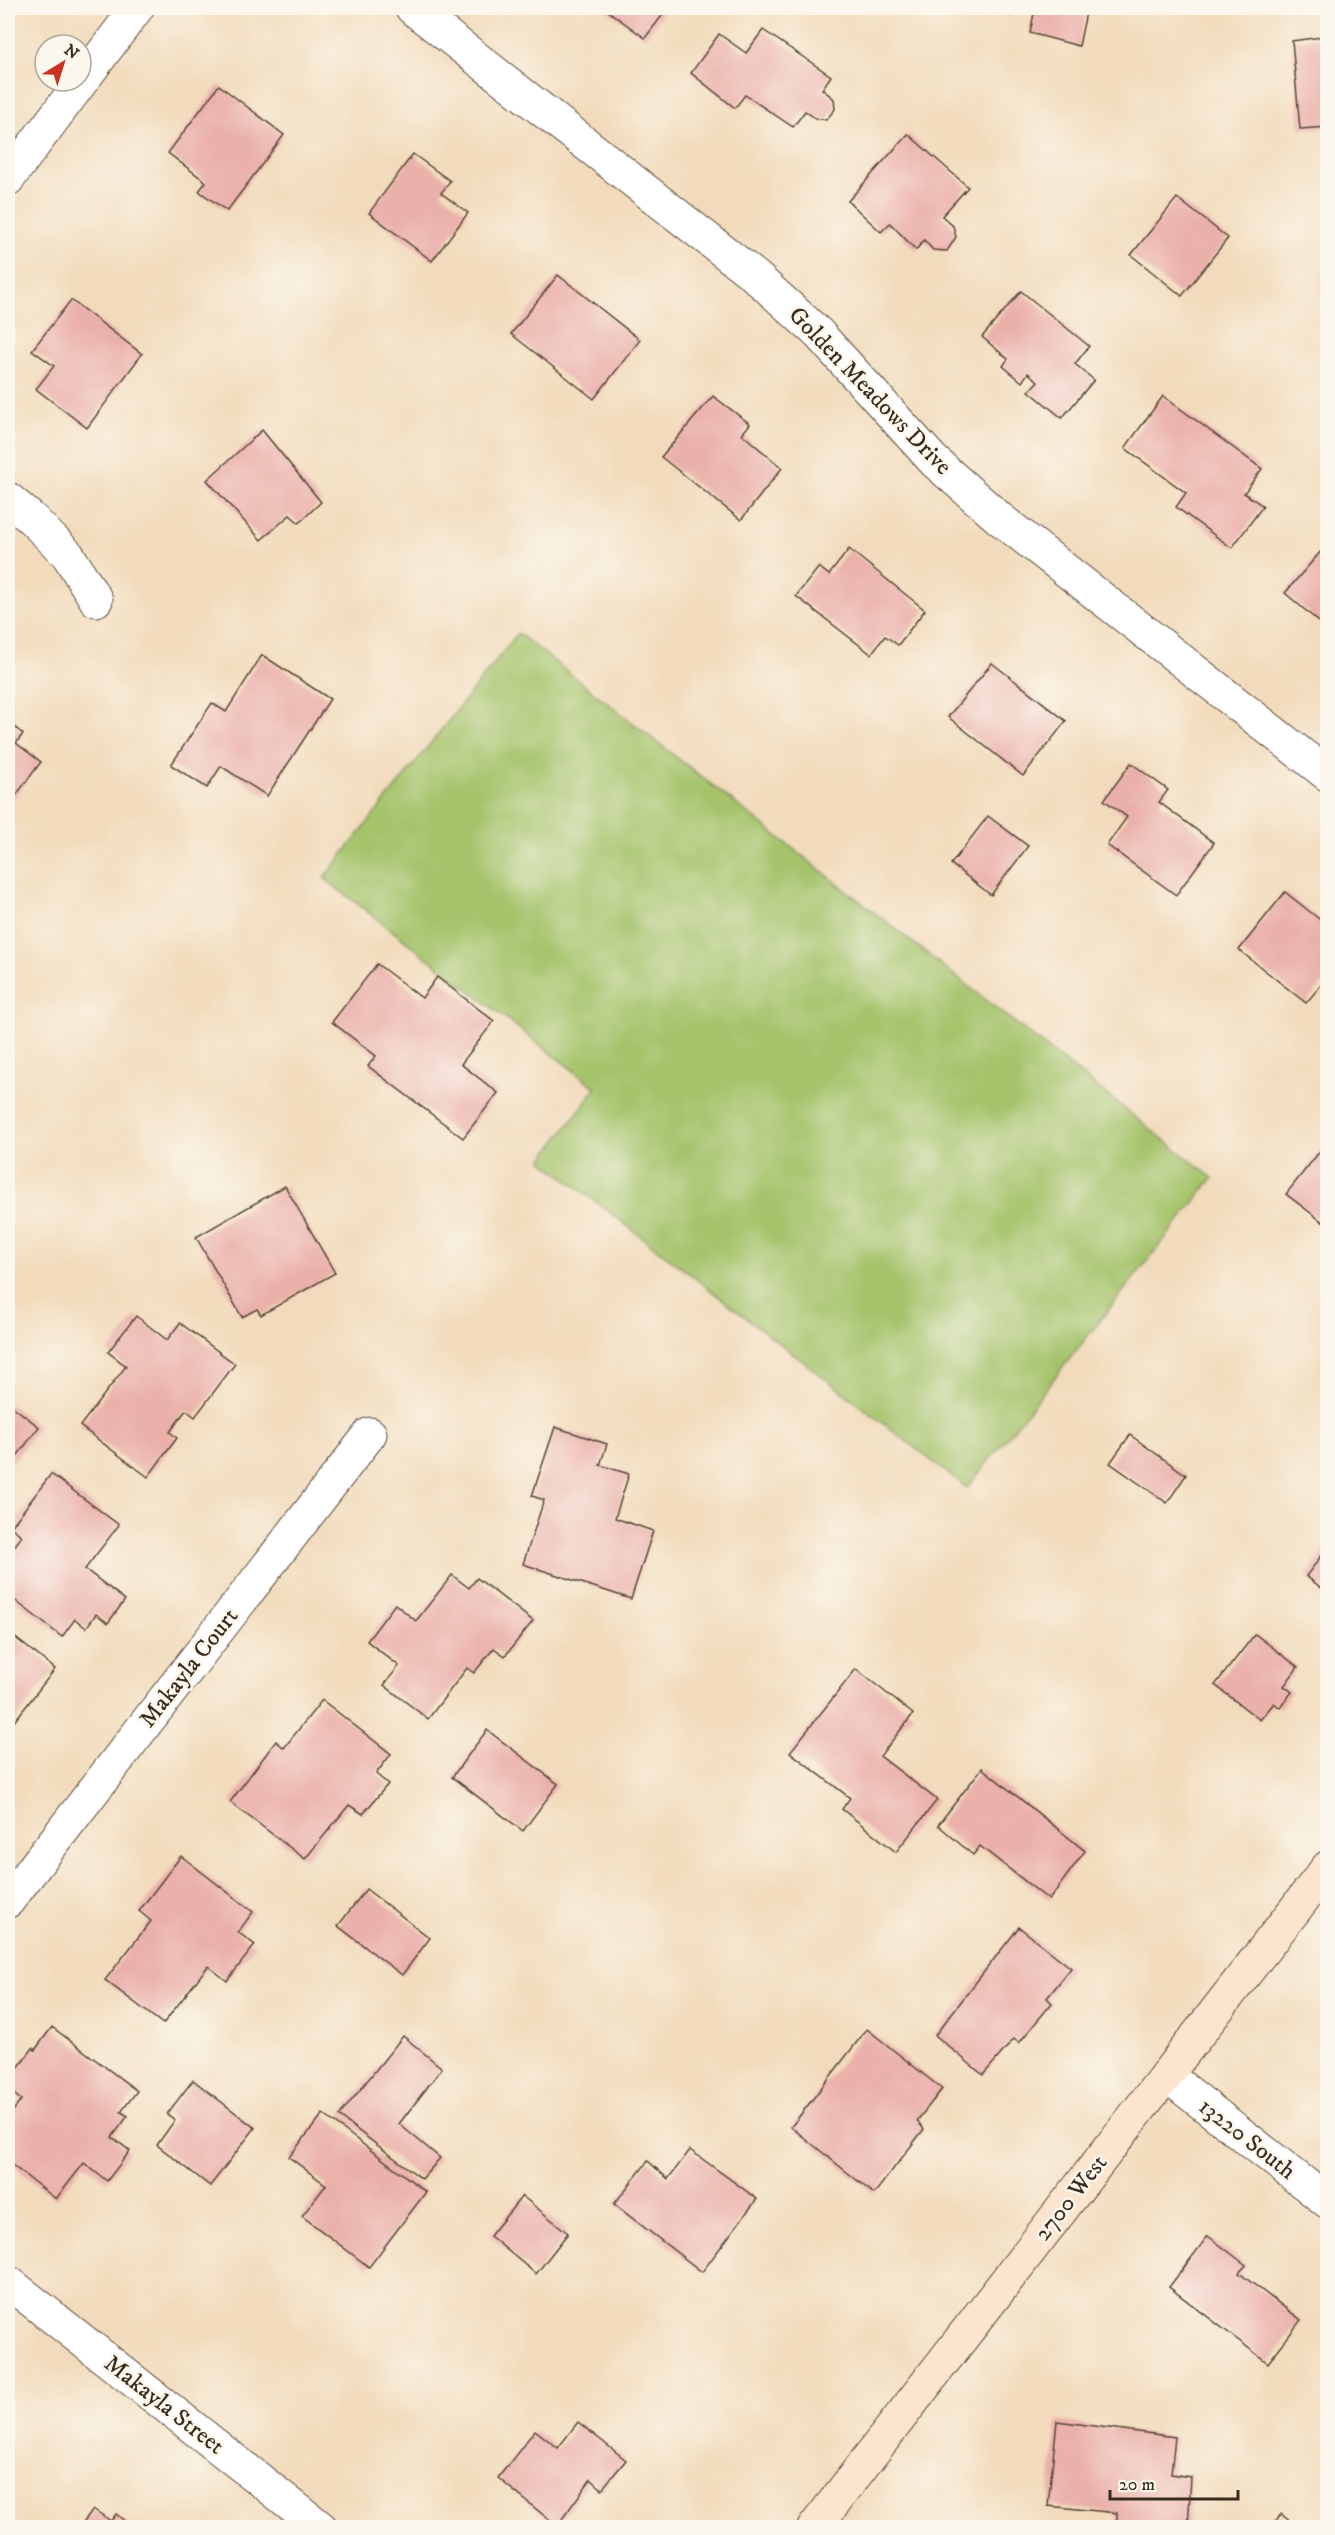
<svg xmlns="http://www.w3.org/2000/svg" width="1335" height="2535" font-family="'IM FELL DW Pica',serif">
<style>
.green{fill:#a4c36b;stroke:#707644;stroke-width:1.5}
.building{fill:#eab1aa}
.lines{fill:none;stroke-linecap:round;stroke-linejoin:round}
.minor-casing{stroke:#564536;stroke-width:35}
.secondary-casing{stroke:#564536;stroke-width:35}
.minor{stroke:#fff;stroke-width:33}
.secondary{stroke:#fbe5cf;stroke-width:33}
.labels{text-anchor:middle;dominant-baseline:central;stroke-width:5;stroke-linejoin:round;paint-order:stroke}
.street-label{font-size:24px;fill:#3b2a1e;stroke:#fbf7ec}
</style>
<rect width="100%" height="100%" fill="#fbf7ec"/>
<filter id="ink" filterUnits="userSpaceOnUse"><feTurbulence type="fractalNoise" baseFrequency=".0167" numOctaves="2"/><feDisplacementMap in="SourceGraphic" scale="12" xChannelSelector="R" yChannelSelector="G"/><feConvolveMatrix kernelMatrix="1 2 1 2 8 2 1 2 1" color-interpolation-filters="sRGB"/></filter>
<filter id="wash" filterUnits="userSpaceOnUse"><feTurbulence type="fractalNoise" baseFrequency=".008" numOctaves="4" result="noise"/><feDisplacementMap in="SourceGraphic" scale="24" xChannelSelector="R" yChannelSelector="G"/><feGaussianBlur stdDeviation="1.35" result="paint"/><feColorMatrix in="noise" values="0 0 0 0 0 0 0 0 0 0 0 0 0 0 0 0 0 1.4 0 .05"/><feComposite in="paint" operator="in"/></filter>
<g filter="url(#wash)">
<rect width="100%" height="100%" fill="#f2dbbc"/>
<!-- green -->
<polygon class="green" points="518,633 1213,1178 967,1488 542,1160 596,1088 324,878"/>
<g id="blocks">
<!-- building -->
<g class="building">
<polygon points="604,8 668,8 645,38"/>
<polygon points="985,8 1014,8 1012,16"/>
<polygon points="1035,8 1087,8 1079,46 1030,33"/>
<polygon points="763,30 831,76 822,89 834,99 835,109 826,120 815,118 805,111 793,127 745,95 735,108 691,73 719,34 746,53"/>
<polygon points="1328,36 1328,127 1300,129 1292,41"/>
<polygon points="219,85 284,135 227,211 199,191 206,182 168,153"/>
<polygon points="908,134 968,187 942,216 953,226 956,237 947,251 933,250 924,240 916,250 890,223 881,232 848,201"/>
<polygon points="413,154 450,181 441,193 468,213 432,261 369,213"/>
<polygon points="1177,198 1228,238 1182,296 1131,255"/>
<polygon points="558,275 640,340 594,399 511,334"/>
<polygon points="1021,291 1089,346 1075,364 1094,380 1062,418 1029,391 1038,381 1028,373 1022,382 1003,366 1008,359 982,337"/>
<polygon points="71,300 142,354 87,428 36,389 54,366 32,350"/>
<polygon points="713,396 750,424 742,434 782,468 741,520 661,457"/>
<polygon points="1163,396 1262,469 1244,493 1263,506 1232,548 1176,507 1186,493 1125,448"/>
<polygon points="262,430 321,502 299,523 290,515 261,540 207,480"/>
<polygon points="1328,543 1328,624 1325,627 1285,593"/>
<polygon points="849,549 925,610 898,645 885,636 871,654 796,596 819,567 829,575"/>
<polygon points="262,655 330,699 267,796 221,766 207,788 171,765 212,703 226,712"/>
<polygon points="992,663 1066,721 1023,776 948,717"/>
<polygon points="8,722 23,734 16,743 41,762 8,806"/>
<polygon points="1131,763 1168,790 1159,802 1214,843 1176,895 1107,845 1127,817 1104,800"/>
<polygon points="988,816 1028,846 991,895 951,864"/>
<polygon points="1285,892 1328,926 1328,977 1306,1003 1239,950"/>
<polygon points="377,964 422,998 437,977 494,1021 461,1064 498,1093 463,1138 368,1066 376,1056 332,1022"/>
<polygon points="1328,1141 1328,1226 1286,1194"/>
<polygon points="285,1186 335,1273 261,1315 257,1309 242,1317 196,1237"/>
<polygon points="136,1316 167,1340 180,1323 235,1364 195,1417 186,1410 170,1432 177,1438 148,1477 80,1426 126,1366 108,1352"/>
<polygon points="8,1403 39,1427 8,1468"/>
<polygon points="555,1427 607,1444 600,1465 629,1474 615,1518 653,1531 631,1599 523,1564 544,1500 532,1496"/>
<polygon points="1130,1435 1186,1475 1167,1503 1110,1463"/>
<polygon points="51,1474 119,1525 85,1569 125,1600 108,1623 96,1614 86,1628 75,1619 62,1637 8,1595 8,1555 22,1536 11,1527"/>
<polygon points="1328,1547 1328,1593 1306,1576"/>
<polygon points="452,1575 469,1588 477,1578 533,1621 505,1656 494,1648 474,1673 467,1668 428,1719 384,1685 399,1666 367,1641 395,1604 416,1621"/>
<polygon points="8,1632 55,1669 13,1723 8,1718"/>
<polygon points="1255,1634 1298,1667 1284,1686 1292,1692 1280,1708 1274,1703 1260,1720 1215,1685"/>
<polygon points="856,1669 913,1714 880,1756 937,1800 896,1852 842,1809 850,1798 790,1752"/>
<polygon points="322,1700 391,1754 376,1774 388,1784 363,1814 349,1805 305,1859 230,1802 276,1741 284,1748"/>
<polygon points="487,1730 558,1784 523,1831 452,1777"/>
<polygon points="982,1768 1085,1851 1049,1900 980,1846 973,1855 938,1825"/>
<polygon points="181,1856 253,1912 238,1932 255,1945 227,1981 208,1966 163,2024 105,1980 151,1921 139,1911"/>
<polygon points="366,1889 430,1938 402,1975 338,1926"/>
<polygon points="1019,1927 1071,1968 1047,1998 1052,2003 1019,2043 1014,2039 983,2075 935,2035"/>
<polygon points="52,2027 137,2091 121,2112 128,2116 112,2137 130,2151 107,2181 84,2163 56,2199 8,2162 8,2118 21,2100 8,2089 8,2081 33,2048 35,2050"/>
<polygon points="867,2029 942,2089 917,2121 924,2129 874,2194 791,2127"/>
<polygon points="403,2036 442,2068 399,2124 440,2158 422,2179 339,2116"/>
<polygon points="193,2080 255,2128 210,2186 157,2145 175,2120 167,2114"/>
<polygon points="323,2114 426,2192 369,2267 302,2216 326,2185 289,2157"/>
<polygon points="690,2150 757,2199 702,2272 614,2204 648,2161 668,2179"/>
<polygon points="522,2196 568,2233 536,2274 490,2236"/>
<polygon points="1208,2236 1246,2265 1239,2273 1301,2320 1268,2363 1169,2287"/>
<polygon points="1057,2421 1175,2437 1171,2474 1191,2477 1188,2528 1117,2528 1117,2513 1048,2506"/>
<polygon points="578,2422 626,2460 602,2489 591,2479 557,2526 498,2478 535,2430 558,2448"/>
<polygon points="93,2509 111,2521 116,2514 133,2528 79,2528"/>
<polygon points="1281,2514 1298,2528 1270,2528"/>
</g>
</g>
</g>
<g filter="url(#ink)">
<use href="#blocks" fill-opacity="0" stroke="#564536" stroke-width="1.5"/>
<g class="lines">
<!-- minor casing -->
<g class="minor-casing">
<g id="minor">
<polyline points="412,8 755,276 818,333 934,461 999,518 1328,775"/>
<polyline points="8,179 137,8"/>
<polyline points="8,499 32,519 68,555 96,600"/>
<polyline points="8,1901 370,1434"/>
<polyline points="1166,2075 1328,2202"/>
<polyline points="8,2282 321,2528"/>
</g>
</g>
<!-- secondary casing -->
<g class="secondary-casing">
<polyline id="secondary" points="814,2528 1328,1867"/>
</g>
<!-- minor -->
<use href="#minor" class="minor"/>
<!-- secondary -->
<use href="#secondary" class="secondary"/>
</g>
</g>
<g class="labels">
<!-- street labels -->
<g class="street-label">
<text transform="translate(870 391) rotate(46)">Golden Meadows Drive</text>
<text transform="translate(189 1668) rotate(-52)">Makayla Court</text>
<text transform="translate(1247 2139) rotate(38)">13220 South</text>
<text transform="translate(1071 2198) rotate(-52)">2700 West</text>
<text transform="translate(164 2405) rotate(38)">Makayla Street</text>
</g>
</g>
<!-- margin -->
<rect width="1335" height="2535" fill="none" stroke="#fbf7ec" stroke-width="30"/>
<!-- north arrow -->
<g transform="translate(63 63) rotate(38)"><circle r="28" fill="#fbf7ec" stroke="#aea59a" stroke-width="1.5"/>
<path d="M0-4.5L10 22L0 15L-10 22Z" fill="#c8321e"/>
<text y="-9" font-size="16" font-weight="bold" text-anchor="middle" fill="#3b2a1e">N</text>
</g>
<!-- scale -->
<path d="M1110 2490v9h128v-9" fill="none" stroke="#3b2a1e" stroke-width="3"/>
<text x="1119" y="2490" font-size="18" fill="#3b2a1e" stroke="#fbf7ec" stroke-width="4.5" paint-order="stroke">20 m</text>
</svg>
